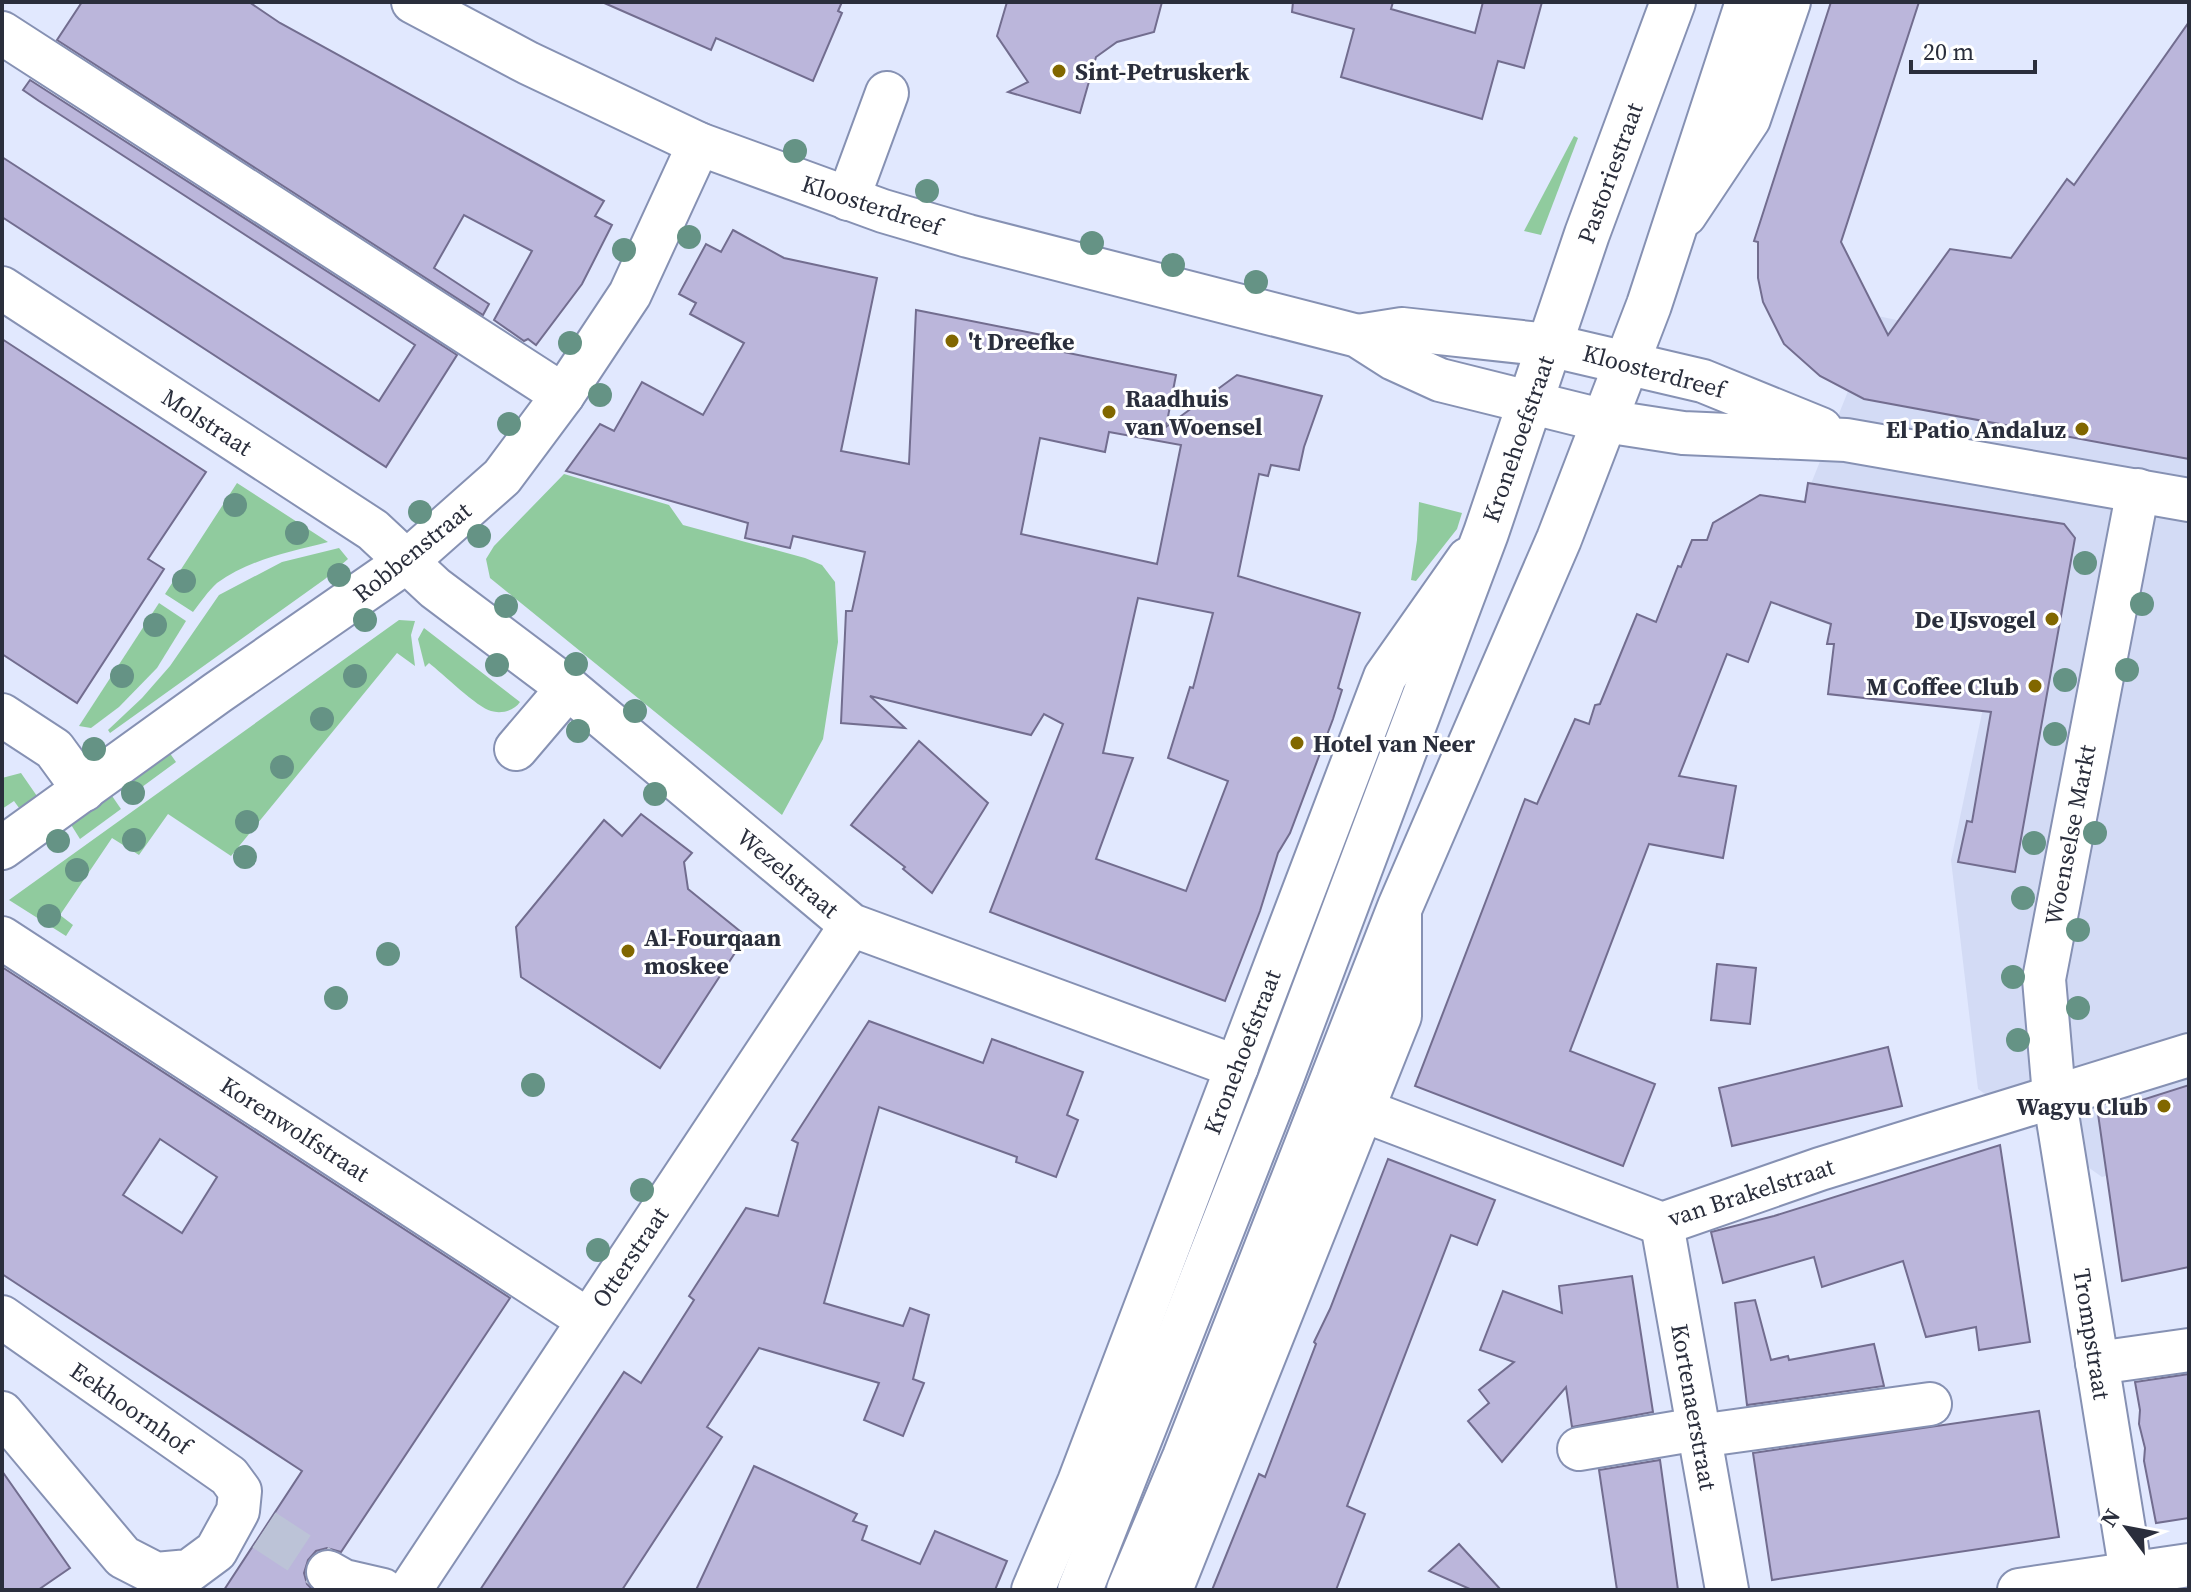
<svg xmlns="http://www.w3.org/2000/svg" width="2191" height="1592" font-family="'Source Serif 4',serif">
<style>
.built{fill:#d3dbf5}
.green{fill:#90cb9e}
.building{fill:#bbb6db;stroke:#726d8f;stroke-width:2;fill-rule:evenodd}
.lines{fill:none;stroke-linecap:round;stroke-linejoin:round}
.minor-tunnel{stroke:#bcc3d7;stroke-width:42;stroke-dasharray:42 21;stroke-linecap:butt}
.minor-casing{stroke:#8691b3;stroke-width:46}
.major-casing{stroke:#8691b3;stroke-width:48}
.minor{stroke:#fff;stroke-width:42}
.major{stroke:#fff;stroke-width:44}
.tree{fill:#659385}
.poi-dot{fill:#816700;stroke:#fff;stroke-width:3}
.labels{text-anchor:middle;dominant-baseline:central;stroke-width:6;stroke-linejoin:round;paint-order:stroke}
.poi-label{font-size:24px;font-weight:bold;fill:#2a2e3c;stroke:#fff;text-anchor:start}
.street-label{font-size:24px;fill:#2a2e3c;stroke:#fff}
</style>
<rect width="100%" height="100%" fill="#e1e8fe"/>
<!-- built -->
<polygon class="built" points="1878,316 2189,384 2189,1153 2102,1177 1978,1089 1951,860 2013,566 1797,519"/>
<!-- green -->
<g class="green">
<polygon points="1574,136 1578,138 1541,235 1524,231"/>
<polygon points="564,474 669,505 683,525 805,558 822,565 835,582 838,642 823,739 782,815 490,578 486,559 494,546"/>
<path d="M237,483L328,542C290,552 250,559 217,583C208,591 200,603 193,612L165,594Z"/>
<polygon points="1419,502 1462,513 1457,529 1416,581 1411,580 1417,540"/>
<polygon points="339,548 348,559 325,579 110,733 108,730 142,698 170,666 219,595 282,562"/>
<polygon points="159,603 186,621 157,668 119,707 91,728 79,726"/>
<polygon points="399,620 415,621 411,635 415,666 397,653 231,856 168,814 139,855 112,838 60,915 73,925 66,936 9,900"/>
<path d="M424,628L520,702C514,711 501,714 491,711C478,708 442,673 429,663L425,667L418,639Z"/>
<polygon points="169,752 176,762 142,787 145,792 130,803 119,788"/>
<polygon points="21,773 39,799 22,812 14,801 2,809 2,778"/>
<polygon points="110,793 121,809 80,839 70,823"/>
</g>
<!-- building -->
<g class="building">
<polygon points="82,2 249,2 280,23 604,201 595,216 612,225 582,284 536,345 528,339 524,341 494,320 532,251 464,215 434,268 489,304 483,315 57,40"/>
<polygon points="602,2 842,2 838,11 842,13 813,81 716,38 711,50"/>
<polygon points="1007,2 1162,2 1154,32 1117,42 1096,57 1080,113 1008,92 1028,82 997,36"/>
<polygon points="1293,2 1393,2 1391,9 1475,33 1483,2 1542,2 1524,68 1498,61 1482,119 1341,77 1354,29 1292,12"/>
<polygon points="1831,2 1919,2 1841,242 1888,335 1950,249 2011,258 2067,179 2074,185 2189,22 2189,459 1864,399 1820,376 1784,344 1763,302 1758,278 1758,242 1754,241"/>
<polygon points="30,80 457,355 386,467 2,217 2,157 379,401 415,345 39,101 23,90"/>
<path d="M733,230L784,258L877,278L841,451L909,464L916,310L1042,335L1039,347L1176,375L1166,427L1237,375L1322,396L1304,447L1299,470L1271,465L1268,476L1259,474L1238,576L1360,613L1338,688L1342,690L1333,719L1290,833L1278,853L1260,911L1225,1001L990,912L1063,724L1044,714L1031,735L870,696L905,728L841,723L846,611H852L865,552L793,536L790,548L745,538L748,523L566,471L600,424L614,431L642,382L703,415L744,343L690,314L696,303L679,294L706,244L721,252ZM1109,432L1181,445L1157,564L1021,534L1040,438L1105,452ZM1138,598L1213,613L1193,688L1190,687L1168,758L1228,781L1186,891L1096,859L1133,758L1103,753Z"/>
<polygon points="2,339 206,472 148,559 164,569 77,703 2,654"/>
<polygon points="1808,483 2064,524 2075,538 2015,872 1958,862 1967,821 1972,822 1991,712 1828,694 1834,644 1827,644 1831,624 1771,602 1748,662 1727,654 1679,776 1736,786 1723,858 1649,844 1570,1051 1655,1084 1623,1166 1415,1086 1525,799 1537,804 1575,719 1589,724 1595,705 1600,704 1637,614 1656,622 1678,566 1681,567 1692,540 1707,540 1713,523 1760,495 1805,502"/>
<polygon points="919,741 988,803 932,893 903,869 905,867 851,825"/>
<polygon points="641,814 692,853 684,862 688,889 746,936 660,1068 521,977 516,927 604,820 622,836"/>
<polygon points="1717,964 1756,968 1750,1024 1711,1020"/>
<path d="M2,967L510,1298L341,1552L327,1548L316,1551L308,1560L304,1573L307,1584L313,1590H224L302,1471L2,1274ZM160,1139L217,1177L182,1233L123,1195Z"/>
<polygon points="869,1021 983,1063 992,1039 1083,1072 1067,1115 1078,1120 1056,1177 1016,1162 1017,1157 879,1107 824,1303 903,1326 910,1308 929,1315 913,1379 924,1383 903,1436 864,1420 879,1383 759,1348 707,1427 722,1437 622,1590 480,1590 624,1372 641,1383 694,1300 689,1296 746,1208 778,1216 798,1143 792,1140"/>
<polygon points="1888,1047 1902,1106 1732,1146 1719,1088"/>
<polygon points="2189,1085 2189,1267 2122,1281 2098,1114"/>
<polygon points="2000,1145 2030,1342 1979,1350 1976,1327 1926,1337 1903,1261 1822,1287 1814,1257 1723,1283 1711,1232 1774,1216"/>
<polygon points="1388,1159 1495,1200 1477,1245 1451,1235 1347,1506 1365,1514 1336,1590 1212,1590 1259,1474 1265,1477 1316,1344 1314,1342 1330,1309"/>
<polygon points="1632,1276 1653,1412 1572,1427 1566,1387 1502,1462 1468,1421 1489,1403 1479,1390 1514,1362 1480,1350 1503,1291 1562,1313 1559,1286"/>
<polygon points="1755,1300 1771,1360 1788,1356 1789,1360 1874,1344 1884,1386 1747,1405 1735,1303"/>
<polygon points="2189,1374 2189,1518 2156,1523 2144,1461 2145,1448 2139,1424 2140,1410 2135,1382"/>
<polygon points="2039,1411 2059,1537 1772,1580 1753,1453"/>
<polygon points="1660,1460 1678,1590 1617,1590 1599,1470"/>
<polygon points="754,1466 857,1514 853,1521 867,1526 862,1540 920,1564 935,1531 1007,1561 995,1590 696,1590"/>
<polygon points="2,1471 70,1568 38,1590 2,1590"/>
<polygon points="1459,1544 1501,1590 1472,1590 1429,1571"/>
</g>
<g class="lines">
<!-- minor-tunnel -->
<polyline class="minor-tunnel" points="264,1530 328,1572"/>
<!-- minor casing -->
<g class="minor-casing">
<g id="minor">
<polyline points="413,2 528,63 699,144 883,211 968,236 1358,336 1394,359 1440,380 1605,421 1683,433 1846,440 2189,500"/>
<polyline points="2,33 563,395"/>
<polyline points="848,199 887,93"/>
<polyline points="1685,215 1749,119 1789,2"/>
<polyline points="2,288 373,530 435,588 568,688 851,925 1237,1067"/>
<polyline points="1358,336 1402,329 1549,345 1703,381 1821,429"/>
<polyline points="2,715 54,749 84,790"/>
<polyline points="516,749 568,688"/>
<polyline points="2,848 217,693 406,562 502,477 563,395 630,294 699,144"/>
<polyline points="2,938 588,1320"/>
<polyline points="1362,1110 1662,1224 1820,1169 2189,1055"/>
<polyline points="1662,1224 1727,1590"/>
<polyline points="2,1317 229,1476 240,1491 238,1511 216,1551 189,1571 156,1574 123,1557 2,1413"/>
<polyline points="2097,1363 2189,1350"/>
<polyline points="1699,1436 1930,1404"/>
<polyline points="1579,1449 1698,1429"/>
<polyline points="328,1572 344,1581 383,1590"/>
<polyline points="2131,1573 2054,1095 2044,979 2138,490"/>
<polyline points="410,1590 851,925"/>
<polyline points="1033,1590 1079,1482 1385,677 1468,559"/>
<polyline points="1171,1590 1400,1016 1400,911"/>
<polyline points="2019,1590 2189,1565"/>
</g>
</g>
<!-- major casing -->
<g class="major-casing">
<g id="major">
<polyline points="1080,1590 1280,1081 1486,533 1587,234 1673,2"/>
<polyline points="1129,1590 1185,1457 1400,907 1559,539 1649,305 1748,2"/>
</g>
</g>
<!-- minor -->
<use href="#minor" class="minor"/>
<!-- major -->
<use href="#major" class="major"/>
</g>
<!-- trees -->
<g class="tree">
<circle cx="795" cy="151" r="12"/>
<circle cx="927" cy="191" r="12"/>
<circle cx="689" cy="237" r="12"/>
<circle cx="1092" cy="243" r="12"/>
<circle cx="624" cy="250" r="12"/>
<circle cx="1173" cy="265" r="12"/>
<circle cx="1256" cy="282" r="12"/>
<circle cx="570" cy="343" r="12"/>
<circle cx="600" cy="395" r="12"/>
<circle cx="509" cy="424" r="12"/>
<circle cx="235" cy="505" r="12"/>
<circle cx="420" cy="512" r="12"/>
<circle cx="297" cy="533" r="12"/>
<circle cx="479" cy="536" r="12"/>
<circle cx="2085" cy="563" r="12"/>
<circle cx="339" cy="575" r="12"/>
<circle cx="184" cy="581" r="12"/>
<circle cx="2142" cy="604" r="12"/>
<circle cx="506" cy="606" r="12"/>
<circle cx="365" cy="620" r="12"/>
<circle cx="155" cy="625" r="12"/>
<circle cx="576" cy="664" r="12"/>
<circle cx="497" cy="665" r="12"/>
<circle cx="2127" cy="670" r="12"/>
<circle cx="122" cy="676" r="12"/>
<circle cx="355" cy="676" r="12"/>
<circle cx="2065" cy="680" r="12"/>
<circle cx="635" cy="711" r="12"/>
<circle cx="322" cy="719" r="12"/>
<circle cx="578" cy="731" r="12"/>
<circle cx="2055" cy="734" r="12"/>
<circle cx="94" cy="749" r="12"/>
<circle cx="282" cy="767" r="12"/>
<circle cx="133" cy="793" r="12"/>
<circle cx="655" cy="794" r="12"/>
<circle cx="247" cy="822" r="12"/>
<circle cx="2095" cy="833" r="12"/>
<circle cx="134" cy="840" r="12"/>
<circle cx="58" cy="841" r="12"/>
<circle cx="2034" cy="843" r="12"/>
<circle cx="245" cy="857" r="12"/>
<circle cx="77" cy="870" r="12"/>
<circle cx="2023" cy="898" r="12"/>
<circle cx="49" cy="916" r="12"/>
<circle cx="2078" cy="930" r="12"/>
<circle cx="388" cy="954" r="12"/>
<circle cx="2013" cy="977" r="12"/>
<circle cx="336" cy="998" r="12"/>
<circle cx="2078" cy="1008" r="12"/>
<circle cx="2018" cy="1040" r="12"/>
<circle cx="533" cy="1085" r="12"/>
<circle cx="642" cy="1190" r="12"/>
<circle cx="598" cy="1250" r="12"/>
</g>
<!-- markers -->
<g class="poi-dot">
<circle cx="1059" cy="71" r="8"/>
<circle cx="952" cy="341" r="8"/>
<circle cx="1109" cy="412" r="8"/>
<circle cx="2082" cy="429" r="8"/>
<circle cx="2052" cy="619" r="8"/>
<circle cx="2035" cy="686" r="8"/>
<circle cx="1297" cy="743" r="8"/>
<circle cx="628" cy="951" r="8"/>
<circle cx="2164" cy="1106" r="8"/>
</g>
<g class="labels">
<!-- poi labels -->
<g class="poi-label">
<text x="1075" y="71">Sint-Petruskerk</text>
<text x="968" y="341">'t Dreefke</text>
<text x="1125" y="398">Raadhuis<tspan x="1125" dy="28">van Woensel</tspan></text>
<text x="2066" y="429" text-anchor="end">El Patio Andaluz</text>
<text x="2036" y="619" text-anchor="end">De IJsvogel</text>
<text x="2019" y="686" text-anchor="end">M Coffee Club</text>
<text x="1313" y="743">Hotel van Neer</text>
<text x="644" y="937">Al-Fourqaan<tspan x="644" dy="28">moskee</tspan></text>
<text x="2148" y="1106" text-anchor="end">Wagyu Club</text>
</g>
<!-- street labels -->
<g class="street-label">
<text transform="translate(1610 173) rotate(-70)">Pastoriestraat</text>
<text transform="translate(872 205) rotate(18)">Kloosterdreef</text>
<text transform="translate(1654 371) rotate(15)">Kloosterdreef</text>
<text transform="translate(207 422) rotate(33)">Molstraat</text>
<text transform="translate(1518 439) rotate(-71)">Kronehoefstraat</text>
<text transform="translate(412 552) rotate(-39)">Robbenstraat</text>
<text transform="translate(2070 835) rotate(-79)">Woenselse Markt</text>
<text transform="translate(788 873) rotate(40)">Wezelstraat</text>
<text transform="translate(1242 1052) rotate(-69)">Kronehoefstraat</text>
<text transform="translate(295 1129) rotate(33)">Korenwolfstraat</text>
<text transform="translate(1751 1192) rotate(-18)">van Brakelstraat</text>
<text transform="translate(630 1257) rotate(-56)">Otterstraat</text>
<text transform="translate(2092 1334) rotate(81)">Trompstraat</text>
<text transform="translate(1694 1407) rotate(80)">Kortenaerstraat</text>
<text transform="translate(131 1408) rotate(35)">Eekhoornhof</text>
</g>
</g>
<!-- border -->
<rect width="2191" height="1592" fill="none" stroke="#2a2e3c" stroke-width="8"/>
<!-- north arrow -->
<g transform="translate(2127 1528) rotate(302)" stroke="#ffffff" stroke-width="6" paint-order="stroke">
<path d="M0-6L14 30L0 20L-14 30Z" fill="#2a2e3c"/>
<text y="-12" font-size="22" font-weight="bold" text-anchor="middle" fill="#2a2e3c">N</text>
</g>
<!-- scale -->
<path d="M1911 60v12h124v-12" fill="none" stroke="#2a2e3c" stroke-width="4"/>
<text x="1923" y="60" font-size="24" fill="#2a2e3c" stroke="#ffffff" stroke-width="6" paint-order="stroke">20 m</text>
</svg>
